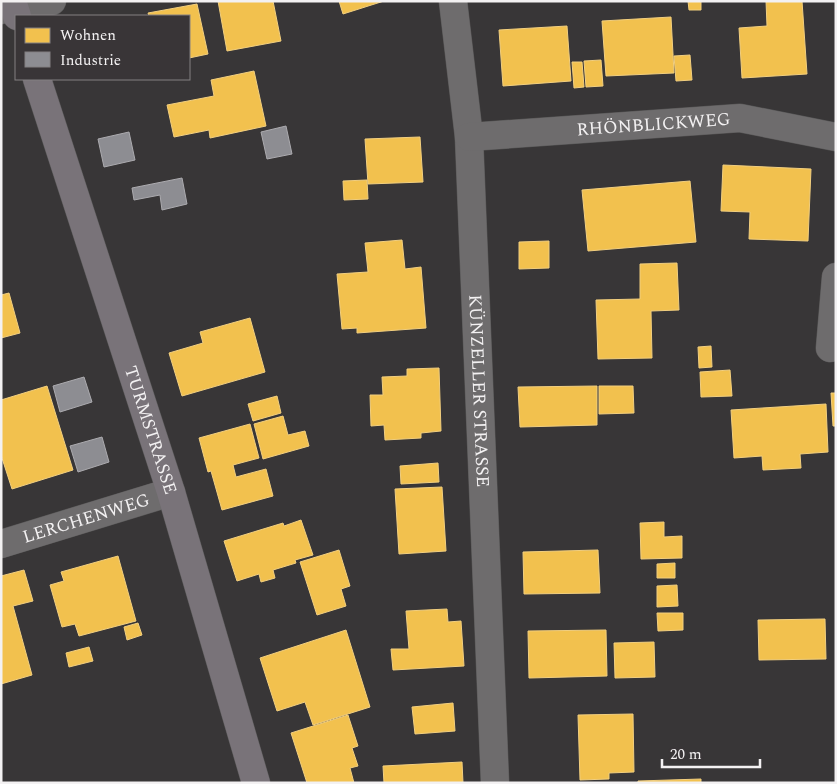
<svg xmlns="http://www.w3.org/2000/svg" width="837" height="784" font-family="Spectral,serif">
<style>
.homes{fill:#f2c14e;stroke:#f2cf7f}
.industry{fill:#8d8d92;stroke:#acabaf}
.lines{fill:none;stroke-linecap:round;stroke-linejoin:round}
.minor-casing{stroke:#565555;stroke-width:29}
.major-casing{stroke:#565555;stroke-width:29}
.minor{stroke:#6e6c6d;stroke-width:28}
.major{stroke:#797379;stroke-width:28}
.labels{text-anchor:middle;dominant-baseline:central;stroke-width:5;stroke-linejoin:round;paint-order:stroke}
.street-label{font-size:18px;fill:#f3f1f2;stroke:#393537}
</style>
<rect width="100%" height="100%" fill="#383637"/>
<!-- homes -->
<g class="homes">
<polygon points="218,1 273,1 281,41 227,51"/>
<polygon points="339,1 384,1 343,14"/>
<polygon points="688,1 701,1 701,10 689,10"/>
<polygon points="766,1 802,1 807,74 742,78 739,28 767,26"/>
<polygon points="197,4 208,54 189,58 189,16 149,16 148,13"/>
<polygon points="671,17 674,73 606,76 602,21"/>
<polygon points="567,26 571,81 503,86 499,30"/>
<polygon points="690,55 692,80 676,81 674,56"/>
<polygon points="601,60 603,86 586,87 584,61"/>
<polygon points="572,62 582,62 584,87 574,88"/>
<polygon points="254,71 266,126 210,138 209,130 174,137 167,105 214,96 211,80"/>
<polygon points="420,137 423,182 368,184 365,139"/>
<polygon points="723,165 811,169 808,241 749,239 750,212 721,211"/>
<polygon points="367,180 368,199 344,200 343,181"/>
<polygon points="690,181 696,242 588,251 582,190"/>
<polygon points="402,240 405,269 421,267 426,328 357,333 357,328 342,329 337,274 368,272 365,243"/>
<polygon points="549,241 549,268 519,269 519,242"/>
<polygon points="677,263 679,310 651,311 652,358 598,359 596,300 640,299 640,264"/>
<polygon points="9,293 20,333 1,338 1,295"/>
<polygon points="250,318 265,372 182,396 169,353 203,343 200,332"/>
<polygon points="711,346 712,367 699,368 698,347"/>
<polygon points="439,368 441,431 421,433 421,438 385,440 384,425 371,426 370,395 383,395 382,377 407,376 407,369"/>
<polygon points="730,370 732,396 701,397 700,372"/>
<polygon points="47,386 73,470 12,489 1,455 1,400"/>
<polygon points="597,386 597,425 520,427 518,387"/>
<polygon points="599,386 633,386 634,413 599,414"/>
<polygon points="831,393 836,393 836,426 833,426"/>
<polygon points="277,396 281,413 253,421 248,404"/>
<polygon points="826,404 828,452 800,454 801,468 763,470 762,456 734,458 731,410"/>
<polygon points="283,416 288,435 305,431 309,446 263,459 254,424"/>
<polygon points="250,424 259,458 233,465 236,477 266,469 273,496 222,510 211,471 208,472 199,438"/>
<polygon points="438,463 439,482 401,484 400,466"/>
<polygon points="442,487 446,551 399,554 395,489"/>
<polygon points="301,520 313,555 295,560 296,563 273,570 275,578 261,582 259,574 237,581 224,541 283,523 284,526"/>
<polygon points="664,522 664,537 682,536 682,558 641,559 640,523"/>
<polygon points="339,550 350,586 341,589 346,606 317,615 300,562"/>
<polygon points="598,550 600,593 524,594 523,552"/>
<polygon points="118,556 136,621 79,636 75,624 62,627 50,585 64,581 61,572"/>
<polygon points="675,563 675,578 657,578 657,564"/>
<polygon points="24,570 33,601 13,606 32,675 1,684 1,576"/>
<polygon points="677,585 678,606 657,607 657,586"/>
<polygon points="447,609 448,622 461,621 464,666 393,670 391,649 409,649 406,611"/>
<polygon points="657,613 683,613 683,630 658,631"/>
<polygon points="825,619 826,659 759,660 758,620"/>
<polygon points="138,623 142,635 127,640 124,627"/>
<polygon points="346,630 370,707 313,725 305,702 277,711 260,658"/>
<polygon points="606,630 607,676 529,678 528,631"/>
<polygon points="654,642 655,677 615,678 614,643"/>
<polygon points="89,647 93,661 69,667 66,653"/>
<polygon points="453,703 455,731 415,734 412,707"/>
<polygon points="633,714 634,772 609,773 609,779 580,780 578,715"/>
<polygon points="348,715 358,746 352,748 358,766 350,768 354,783 307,783 291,733"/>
<polygon points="462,762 463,783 384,783 383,766"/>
<polygon points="701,779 701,783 638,783 638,781"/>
</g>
<!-- industry -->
<g class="industry">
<polygon points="286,126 292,154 267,159 261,132"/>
<polygon points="129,132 135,160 104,167 98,139"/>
<polygon points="182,178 187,204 162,210 160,195 134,200 132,188"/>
<polygon points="84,377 92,402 60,412 53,386"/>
<polygon points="102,437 109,462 78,472 70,446"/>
</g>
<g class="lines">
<!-- minor casing -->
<g class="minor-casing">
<g id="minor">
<path id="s1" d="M453,1L469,137L495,783"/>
<polyline points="1,10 52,1"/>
<path id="s2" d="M469,137L740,118L836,137"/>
<polyline points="830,348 836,277"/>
<path id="s3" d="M1,544L171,492"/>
</g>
</g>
<!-- major casing -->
<g class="major-casing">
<g id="major">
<polyline points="12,1 17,16"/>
<path id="s4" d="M37,79L171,492L256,783"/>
</g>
</g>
<!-- minor -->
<use href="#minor" class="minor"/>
<!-- major -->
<use href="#major" class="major"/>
</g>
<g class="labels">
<!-- street labels -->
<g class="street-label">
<text stroke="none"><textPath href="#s2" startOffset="185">RHÖNBLICKWEG</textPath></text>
<text stroke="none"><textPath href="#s1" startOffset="391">KÜNZELLER STRASSE</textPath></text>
<text stroke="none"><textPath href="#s4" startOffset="369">TURMSTRASSE</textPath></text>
<text stroke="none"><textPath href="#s3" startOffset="89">LERCHENWEG</textPath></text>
</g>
</g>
<!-- border -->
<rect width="837" height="784" fill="none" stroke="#f3f1f2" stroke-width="5"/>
<!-- legend -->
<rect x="15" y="15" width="175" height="65" fill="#393537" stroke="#838082"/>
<rect x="25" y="28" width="25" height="15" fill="#f2c14e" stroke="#838082"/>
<text x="60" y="40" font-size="15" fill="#f3f1f2">Wohnen</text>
<rect x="25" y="52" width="25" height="15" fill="#8d8d92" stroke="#838082"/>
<text x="60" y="65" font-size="15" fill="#f3f1f2">Industrie</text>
<!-- scale -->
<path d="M662 759v8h98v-8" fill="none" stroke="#f3f1f2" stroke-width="2.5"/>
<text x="670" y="759" font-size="15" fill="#f3f1f2" stroke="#393537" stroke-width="4" paint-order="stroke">20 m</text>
</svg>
